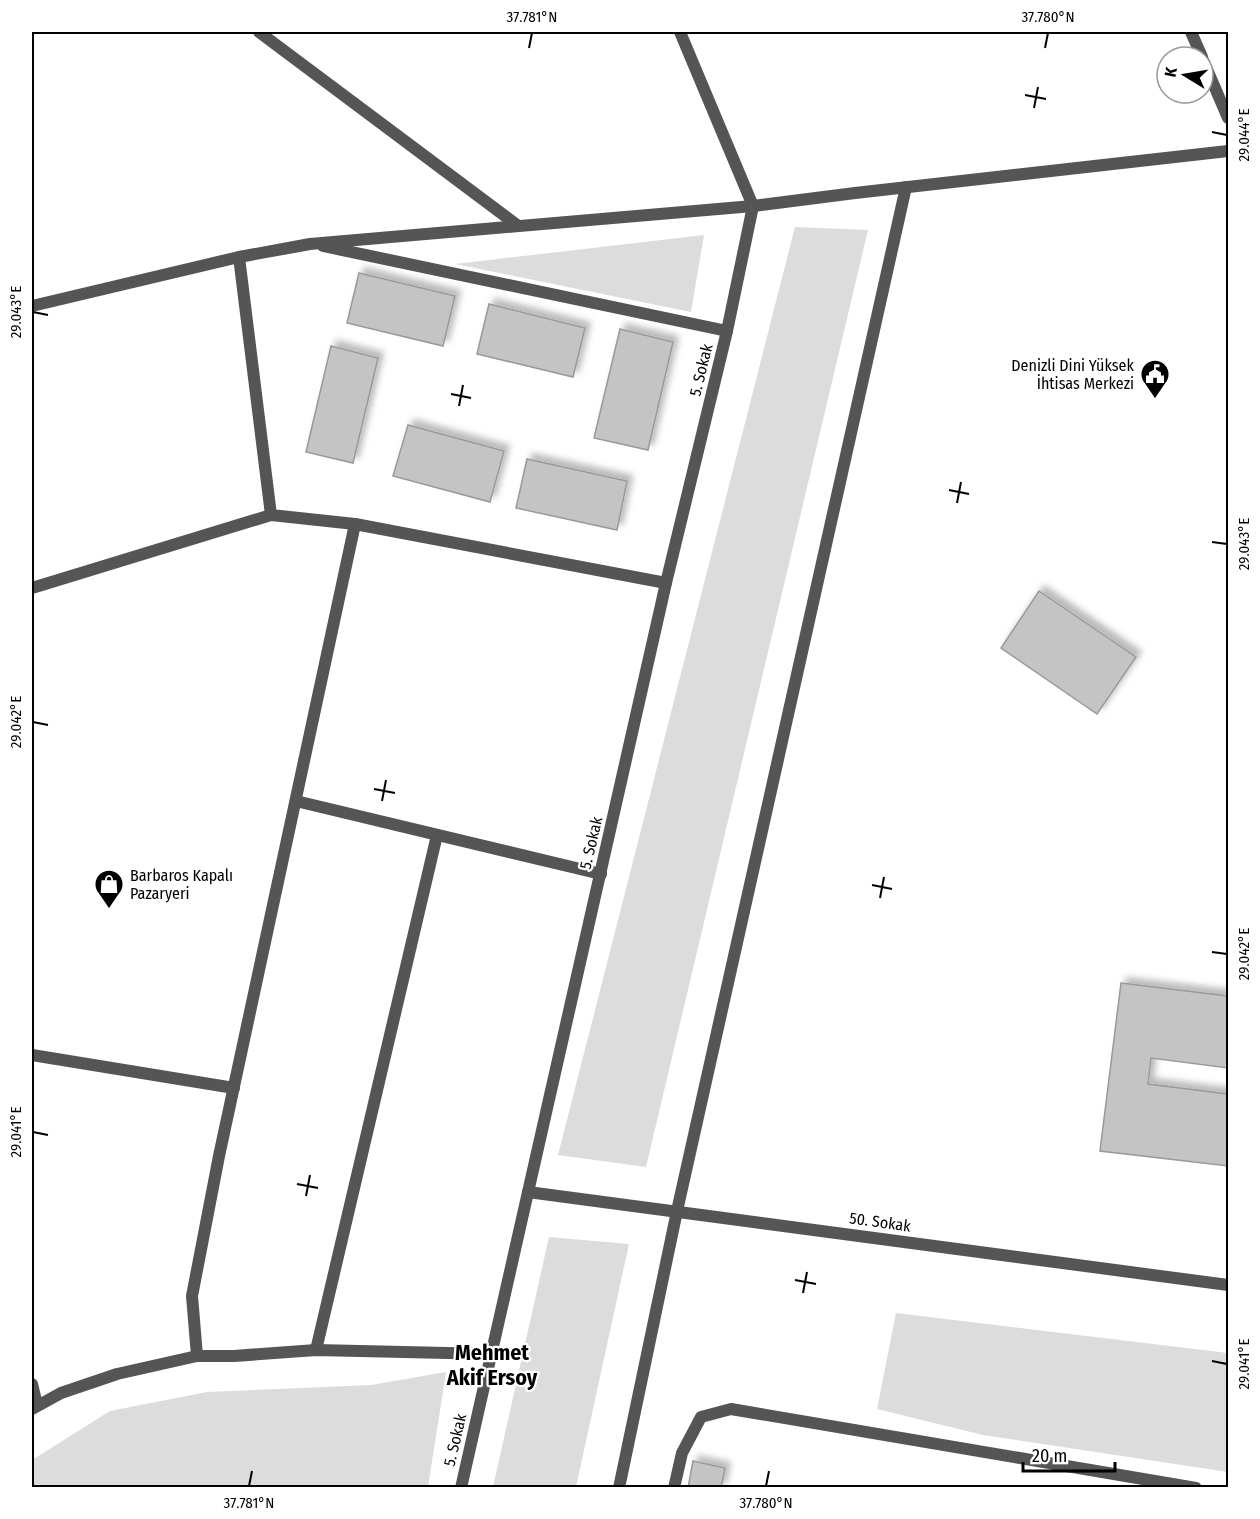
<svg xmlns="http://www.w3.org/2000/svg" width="1260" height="1519" font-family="'Fira Sans Condensed',sans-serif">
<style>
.green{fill:#dcdcdc}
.building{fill:#c4c4c4;stroke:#999;stroke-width:1.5;filter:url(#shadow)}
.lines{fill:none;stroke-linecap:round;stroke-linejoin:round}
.lane{stroke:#555;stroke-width:12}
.street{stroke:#555;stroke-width:12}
.ticks{fill:none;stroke:#000;stroke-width:2}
.labels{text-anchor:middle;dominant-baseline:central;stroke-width:4.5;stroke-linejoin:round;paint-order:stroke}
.poi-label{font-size:16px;fill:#000;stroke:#fff;text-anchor:end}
.street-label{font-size:16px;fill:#000;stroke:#fff}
.district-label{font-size:22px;font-weight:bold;fill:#000;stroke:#fff}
.neatline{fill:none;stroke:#000;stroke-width:2}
.ticks-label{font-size:15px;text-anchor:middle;fill:#000}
</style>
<defs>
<filter id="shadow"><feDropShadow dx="5.5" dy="-5.5" stdDeviation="3" flood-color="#0004"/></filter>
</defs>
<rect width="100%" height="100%" fill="#fff"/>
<!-- green -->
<g class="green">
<polygon points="795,227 868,230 646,1167 558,1155"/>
<polygon points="704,235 691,312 455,264"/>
<polygon points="549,1237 629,1244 576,1487 493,1487"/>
<polygon points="896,1313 1228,1353 1228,1472 983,1435 877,1409"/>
<polygon points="446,1372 428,1487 32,1487 32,1460 110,1411 207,1392 371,1385"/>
</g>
<!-- building -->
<g class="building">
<polygon points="359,273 455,296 443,346 347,323"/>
<polygon points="489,304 585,328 573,377 477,354"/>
<polygon points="620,329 673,342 648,450 594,438"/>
<polygon points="331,346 378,358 353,463 306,452"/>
<polygon points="408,425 504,451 490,502 393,476"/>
<polygon points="527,459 627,481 617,530 516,508"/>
<polygon points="1039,591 1136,657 1097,714 1001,648"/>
<polygon points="1121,983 1228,996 1228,1068 1151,1058 1148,1084 1228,1094 1228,1166 1100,1151"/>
<polygon points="693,1461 725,1468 721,1488 688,1488"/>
</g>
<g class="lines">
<!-- lane -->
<g class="lane">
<polyline points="680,32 753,206"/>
<polyline points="1191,32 1202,57"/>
<polyline points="1203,60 1228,118"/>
<polyline points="674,1488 682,1453 701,1417 731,1409 1196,1488"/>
</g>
<!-- street -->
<g class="street">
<polyline points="259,32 517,225"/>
<polyline points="323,246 727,331"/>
<polyline points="239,257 271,515 355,524 666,583"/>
<polyline points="32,306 239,257 310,244 753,206 855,193 1228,151"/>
<polyline points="32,588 271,515"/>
<polyline points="296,801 601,874"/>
<polyline points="32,1055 234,1088"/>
<polyline points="528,1192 1228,1285"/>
<polyline points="316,1350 437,835"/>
<polyline points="197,1356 192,1296 219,1156 355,524"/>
<polyline points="32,1384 37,1405"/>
<polyline points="32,1409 61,1393 117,1374 197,1356 234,1356 316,1350 491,1354"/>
<polyline points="461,1488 666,583 727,331 753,206"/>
<polyline points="619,1488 677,1211 906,187"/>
</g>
</g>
<!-- ticks -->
<path class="ticks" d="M529,48L532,33M1045,48L1048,33M1025,95L1046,99M1034,108L1038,87M1212,132L1227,135M33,312L48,315M451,394L471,398M459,406L463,385M949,490L969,494M957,503L961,482M1212,542L1227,544M33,722L48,725M374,789L395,793M382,801L386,780M872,885L892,889M880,898L884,877M1212,952L1227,954M33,1132L48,1135M297,1184L318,1188M306,1196L310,1175M795,1280L816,1284M803,1293L807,1272M1212,1361L1227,1364M249,1486L252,1471M766,1486L769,1471"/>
<!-- icons -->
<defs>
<g id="civic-pin" transform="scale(1.5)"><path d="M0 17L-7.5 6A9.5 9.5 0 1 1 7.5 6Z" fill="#000" stroke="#fff"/><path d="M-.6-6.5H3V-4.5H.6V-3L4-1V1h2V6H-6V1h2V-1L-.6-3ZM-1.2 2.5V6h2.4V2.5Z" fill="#fff"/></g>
<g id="shop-pin" transform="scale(1.5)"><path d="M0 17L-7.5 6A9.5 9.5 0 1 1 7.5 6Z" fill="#000" stroke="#fff"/><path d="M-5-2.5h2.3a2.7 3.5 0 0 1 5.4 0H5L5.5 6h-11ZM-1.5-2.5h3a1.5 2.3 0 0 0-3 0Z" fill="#fff"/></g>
</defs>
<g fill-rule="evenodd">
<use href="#civic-pin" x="1155" y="374"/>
<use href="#shop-pin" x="109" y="884"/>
</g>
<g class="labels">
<!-- poi labels -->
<g class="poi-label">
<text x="1134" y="365">Denizli Dini Yüksek<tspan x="1134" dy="18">İhtisas Merkezi</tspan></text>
<text x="130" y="875" text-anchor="start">Barbaros Kapalı<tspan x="130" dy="18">Pazaryeri</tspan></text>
</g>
<!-- street labels -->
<g class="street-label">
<text transform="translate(701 370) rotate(-76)">5. Sokak</text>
<text transform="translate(591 843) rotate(-77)">5. Sokak</text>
<text transform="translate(880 1222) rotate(8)">50. Sokak</text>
<text transform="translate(455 1440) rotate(-77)">5. Sokak</text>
</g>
<!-- district labels -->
<g class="district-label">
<text x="492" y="1352">Mehmet<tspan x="492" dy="25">Akif Ersoy</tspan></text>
</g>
</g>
<!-- border -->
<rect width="1260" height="1519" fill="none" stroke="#ffffff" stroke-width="66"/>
<!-- north arrow -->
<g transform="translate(1185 75) rotate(281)"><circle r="28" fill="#ffffff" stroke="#999999" stroke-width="1.5"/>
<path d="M0-4.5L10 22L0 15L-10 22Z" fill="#000000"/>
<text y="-9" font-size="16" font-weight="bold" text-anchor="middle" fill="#000000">K</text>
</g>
<!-- scale -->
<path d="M1023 1462v9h92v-9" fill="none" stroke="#000000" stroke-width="3"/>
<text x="1032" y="1462" font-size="18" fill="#000000" stroke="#ffffff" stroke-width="4.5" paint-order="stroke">20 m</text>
<rect x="33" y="33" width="1194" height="1453" class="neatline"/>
<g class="ticks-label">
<text x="532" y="22">37.781°N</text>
<text x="1048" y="22">37.780°N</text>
<text transform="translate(1244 135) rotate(-90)" y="5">29.044°E</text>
<text transform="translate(16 312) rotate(-90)" y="5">29.043°E</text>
<text transform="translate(1244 544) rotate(-90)" y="5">29.043°E</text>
<text transform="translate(16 722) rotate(-90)" y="5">29.042°E</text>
<text transform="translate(1244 954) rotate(-90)" y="5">29.042°E</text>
<text transform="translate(16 1132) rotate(-90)" y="5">29.041°E</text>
<text transform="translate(1244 1364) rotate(-90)" y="5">29.041°E</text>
<text x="249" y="1508">37.781°N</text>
<text x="766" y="1508">37.780°N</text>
</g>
</svg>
